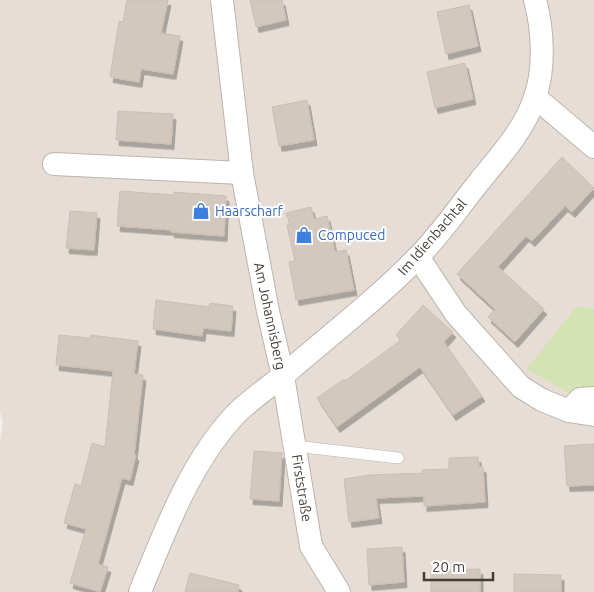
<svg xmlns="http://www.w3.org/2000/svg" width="594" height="592" font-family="Ubuntu,sans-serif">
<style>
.residential{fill:#e6ded6}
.green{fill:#d4e3b4}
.building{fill:#d3c8be;stroke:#cdbeb2;filter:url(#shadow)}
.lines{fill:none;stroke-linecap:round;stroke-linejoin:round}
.service-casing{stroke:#bdb4ab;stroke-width:12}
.minor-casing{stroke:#bdb4ab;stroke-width:24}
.service{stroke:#fff;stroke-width:11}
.minor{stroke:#fff;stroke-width:22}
.labels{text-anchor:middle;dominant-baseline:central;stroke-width:4;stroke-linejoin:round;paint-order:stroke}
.shop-label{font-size:14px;fill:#366cbe;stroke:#fff;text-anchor:start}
.street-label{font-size:14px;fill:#453d37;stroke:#fff}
</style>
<defs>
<filter id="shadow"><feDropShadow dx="3" dy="5.5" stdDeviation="0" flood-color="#0004"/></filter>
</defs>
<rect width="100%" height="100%" fill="#f2ede8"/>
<!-- residential -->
<polygon class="residential" points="0,0 594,0 594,592 0,592 0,443 3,422 0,412"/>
<!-- green -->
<polygon class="green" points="577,306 594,309 594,389 571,394 526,369"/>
<!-- building -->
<g class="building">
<polygon points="127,0 168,0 161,33 180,36 173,74 141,69 139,82 110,77 119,21 123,22"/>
<polygon points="250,0 282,0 286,20 256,27"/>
<polygon points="469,5 478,46 446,54 437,12"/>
<polygon points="465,63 473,99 435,108 427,72"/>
<polygon points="307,100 314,140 279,146 272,107"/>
<polygon points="118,111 173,114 171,144 116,140"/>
<polygon points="562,157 594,188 572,212 565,206 532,241 526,236 498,267 544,309 515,342 488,317 495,309 457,274"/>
<polygon points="120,191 174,195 174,192 226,196 224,236 171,232 172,230 117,226"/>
<polygon points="311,207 314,219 327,216 335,252 346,250 354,290 296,300 289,262 295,261 287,225 290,225 286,213"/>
<polygon points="70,211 97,213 94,250 66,248"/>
<polygon points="156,300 209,307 210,303 233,306 231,331 203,328 202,336 153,329"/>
<polygon points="423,305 453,332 444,342 482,396 453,415 420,367 337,427 317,398 344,379 345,381 401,340 396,335"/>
<polygon points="59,335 90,338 91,335 138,341 134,374 143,375 134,455 136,455 130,480 122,478 98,564 108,567 100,592 70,583 86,529 64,523 75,484 81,486 92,443 105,447 113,371 56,365"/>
<polygon points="594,444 594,485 567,486 564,446"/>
<polygon points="254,451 282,453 279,501 250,499"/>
<polygon points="478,457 479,467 483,467 485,502 424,506 424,496 376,498 379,518 349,522 344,479 370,475 423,473 422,470 449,469 449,458"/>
<polygon points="402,547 404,582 369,585 367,549"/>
<polygon points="480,569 480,592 431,592 431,570"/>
<polygon points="190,573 239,585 238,592 185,592"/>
<polygon points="514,574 561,575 561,592 514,592"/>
</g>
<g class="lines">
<!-- service casing -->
<g class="service-casing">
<polyline id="service" points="295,446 398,458"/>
</g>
<!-- minor casing -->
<g class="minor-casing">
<g id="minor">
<polyline points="222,0 242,173 268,311 283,376 311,546 339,592"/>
<polyline points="535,97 594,147"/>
<polyline points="54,164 242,173"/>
<polyline points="418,257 456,314 521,387 542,400 569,411 580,399 594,398"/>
<polyline points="569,411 594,415"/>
<path d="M140,592C165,531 189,465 234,416C249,400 275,383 292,368C334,332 378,298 417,258C440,235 459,207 479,182C500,156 525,129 535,97C545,69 543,29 535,0"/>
</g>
</g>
<!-- service -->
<use href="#service" class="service"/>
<!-- minor -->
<use href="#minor" class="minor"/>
</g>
<!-- icons -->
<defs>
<g id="shop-bare" transform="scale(1.35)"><path d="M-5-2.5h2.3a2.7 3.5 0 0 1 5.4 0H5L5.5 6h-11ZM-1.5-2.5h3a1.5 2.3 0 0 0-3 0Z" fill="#3f7fe0" stroke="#fff" stroke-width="2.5" paint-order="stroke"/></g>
</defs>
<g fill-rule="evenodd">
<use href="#shop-bare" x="201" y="211"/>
<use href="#shop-bare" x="304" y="235"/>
</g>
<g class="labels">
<!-- shop labels -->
<g class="shop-label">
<text x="215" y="211">Haarscharf</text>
<text x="318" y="235">Compuced</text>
</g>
<!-- street labels -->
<g class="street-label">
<text transform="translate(432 237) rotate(-49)">Im Idienbachtal</text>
<text transform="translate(270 316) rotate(78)">Am Johannisberg</text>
<text transform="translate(302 488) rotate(81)">Firststraße</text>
</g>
</g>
<!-- scale -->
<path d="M424 572v8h69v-8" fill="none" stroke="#453d37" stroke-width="2.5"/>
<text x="432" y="572" font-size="15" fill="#453d37" stroke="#ffffff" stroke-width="4" paint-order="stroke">20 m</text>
</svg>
